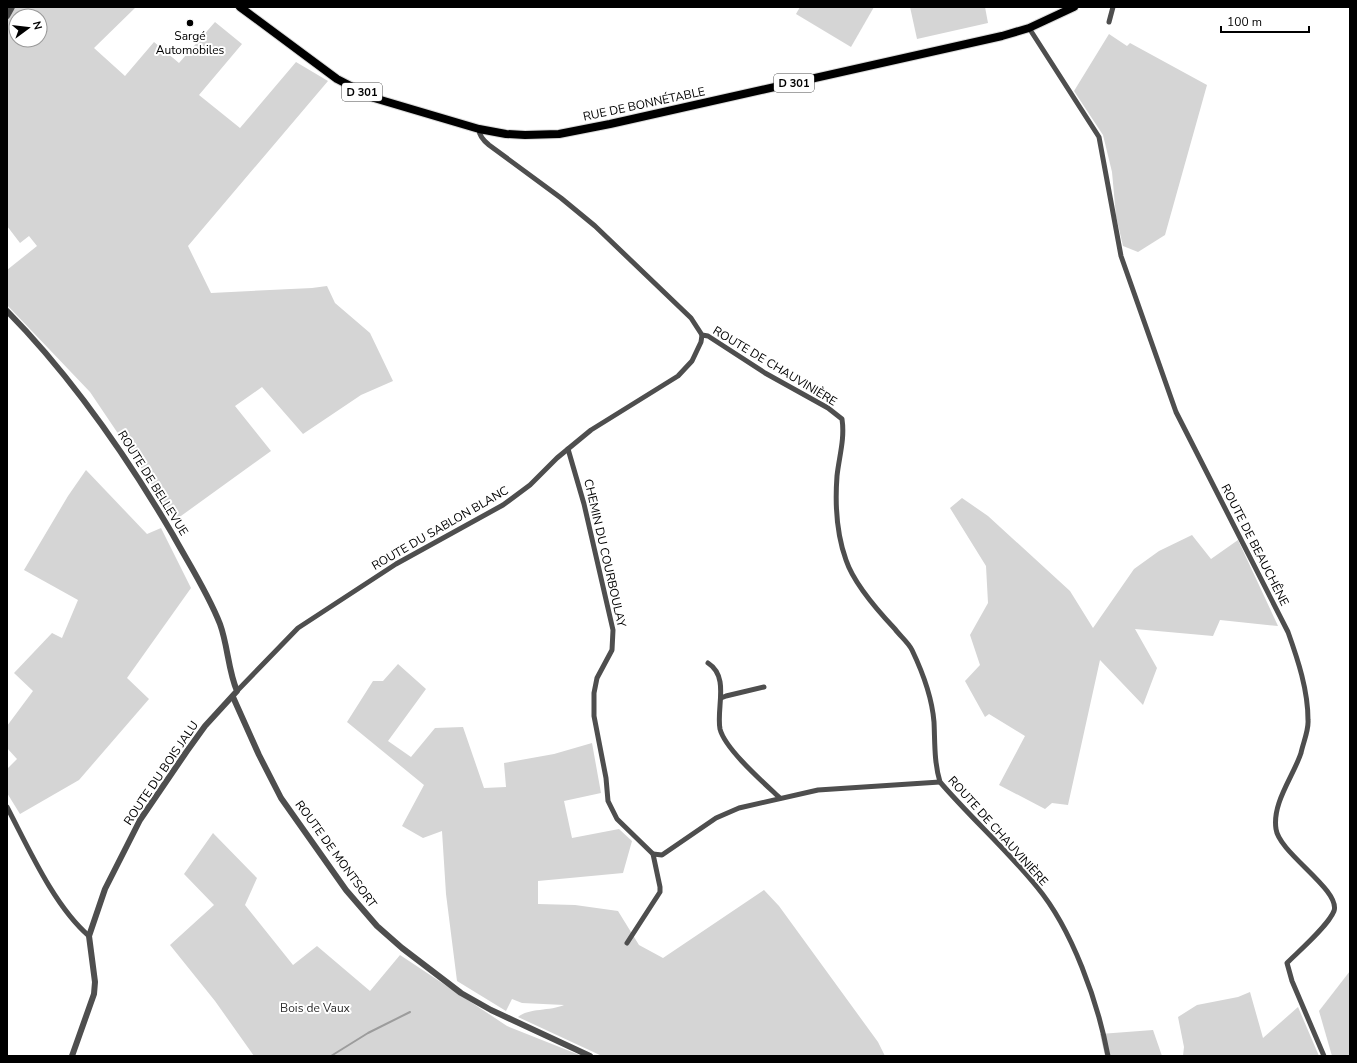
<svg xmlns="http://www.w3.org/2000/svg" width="1357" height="1063" font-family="'Nunito Sans',sans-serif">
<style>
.green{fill:#d5d5d5;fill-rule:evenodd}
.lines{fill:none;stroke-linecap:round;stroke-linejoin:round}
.stream{stroke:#9c9c9c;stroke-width:2}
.primary-casing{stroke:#dbdbdb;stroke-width:10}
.minor{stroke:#4e4e4e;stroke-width:5}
.tertiary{stroke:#4e4e4e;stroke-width:6}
.primary{stroke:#000;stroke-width:8}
.poi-dot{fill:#000;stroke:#fff;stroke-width:1.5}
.labels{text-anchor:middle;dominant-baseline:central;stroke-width:4;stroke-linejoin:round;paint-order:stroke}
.shield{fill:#fff;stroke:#4c4c4c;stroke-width:1}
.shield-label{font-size:11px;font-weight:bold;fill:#000}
.poi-label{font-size:12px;fill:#000;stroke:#fff}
.street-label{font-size:12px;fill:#000;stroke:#fff}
.park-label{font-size:12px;fill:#2c2c2c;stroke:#fff}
</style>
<rect width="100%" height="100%" fill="#fff"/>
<!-- green -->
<g class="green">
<path d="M7,7H136L94,48L125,76L154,42L179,63L215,22L242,44L199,95L240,128L296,62L328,81L188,246L211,293L312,288L327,286L335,303L370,333L393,381L361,395L303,434L262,387L235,406L271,451L174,521L146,475L90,392L7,305V270L37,246L29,236L20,243L7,226ZM16,16H40V40H16Z"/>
<polygon points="800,7 874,7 851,47 796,14"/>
<polygon points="910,7 985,7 988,23 917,39"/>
<polygon points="1109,34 1127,46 1130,43 1207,85 1165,235 1138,252 1123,246 1116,216 1112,172 1103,135 1074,91"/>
<polygon points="86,470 147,534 161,528 191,588 127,678 149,699 79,780 20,814 7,793 7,769 17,759 7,748 7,726 33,691 14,673 52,633 62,638 78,600 24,570 68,496"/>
<polygon points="962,498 988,516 1070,591 1093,628 1134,569 1159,551 1192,535 1211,559 1238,540 1278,626 1220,620 1213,636 1135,629 1157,668 1143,705 1100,660 1068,805 1052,803 1045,809 999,785 1025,736 989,714 985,717 965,681 980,665 970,635 988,603 986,566 950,508"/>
<path d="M398,664L426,689L388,741L411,757L435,728L463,727L484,788L506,787L504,763L554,754L592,743L601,793L564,801L572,838L619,829L632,841L623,873L538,881V904L575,905L618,911L639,945L663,958L764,890L779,906L878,1042L885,1056H602L518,1017C528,1008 551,1011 564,1005L522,1003L512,999L506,1011L457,981L446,894L442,831L423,838L402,826L424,785L347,722L373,681H383Z"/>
<polygon points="213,833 257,878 245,905 293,965 317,946 370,991 400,955 507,1026 582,1056 254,1056 215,1001 170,945 214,905 184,874"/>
<polygon points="1350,971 1350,1056 1332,1056 1319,1011"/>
<polygon points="1250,992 1263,1038 1298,1007 1319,1056 1183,1056 1184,1047 1178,1017 1197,1005 1238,997"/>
<polygon points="1153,1030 1162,1056 1105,1056 1100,1034"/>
</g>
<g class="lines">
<!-- stream -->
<polyline class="stream" points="331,1056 368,1033 410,1012"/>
<!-- primary casing -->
<g class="primary-casing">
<polyline id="primary" points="240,7 337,79 374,98 479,129 506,134 525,135 559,134 610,124 1002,36 1029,28 1074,7"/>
</g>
<!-- minor -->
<g class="minor">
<polyline points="1109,22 1113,7"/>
<path d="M1029,28L1099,137L1121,256L1176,412L1288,632C1298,660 1308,690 1308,720C1309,730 1303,743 1301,753C1293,777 1272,803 1276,829C1279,853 1341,890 1334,911C1328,926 1299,951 1287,963L1292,981L1324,1056"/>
<path d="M479,129C479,136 484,141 489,145L561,198L595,226L691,318L702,335L708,336L765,373L828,408L842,419C845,439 839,457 837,476C835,503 837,535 846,560C854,584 878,611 895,629C900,636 908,642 912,650C923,673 932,697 934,722C935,743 934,762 940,782C971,818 1007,850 1037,887C1072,929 1098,1002 1108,1056"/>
<polyline points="568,449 584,504 613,630 612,650 597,678 594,693 594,716 606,778 608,801 617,819 653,854 660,887 660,892 627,943"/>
<path d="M708,663C730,677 716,708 720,729C725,749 764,783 780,798"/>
<polyline points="237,691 298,628 396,564 503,505 530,485 557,458 591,430 678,376 692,361 701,342 702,335"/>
<polyline points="721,698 726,696 764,687"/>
<path d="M7,807C28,847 54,906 89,936"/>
<polyline points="653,854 662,855 716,818 739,808 818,790 940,782"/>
</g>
<!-- tertiary -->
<g class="tertiary">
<polyline points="7,16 12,7"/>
<path d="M7,311C73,378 126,455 173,535C189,564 208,593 220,624C228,646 228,670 237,691L205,726L187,751L140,820L105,889L89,936L95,982L94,994L72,1056"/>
<polyline points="233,697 259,755 281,798 346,890 377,926 402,948 461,993 491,1010 590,1056"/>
</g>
<!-- primary -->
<use href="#primary" class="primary"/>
</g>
<!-- markers -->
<circle class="poi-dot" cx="190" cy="23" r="4"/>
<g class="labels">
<!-- shield labels -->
<g class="shield">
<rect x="774" y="74" width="40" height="18" rx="3"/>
<rect x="342" y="83" width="40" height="18" rx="3"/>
</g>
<g class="shield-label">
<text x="794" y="83">D 301</text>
<text x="362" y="92">D 301</text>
</g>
<!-- poi labels -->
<g class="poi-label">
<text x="190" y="36">Sargé<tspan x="190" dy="14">Automobiles</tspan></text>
</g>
<!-- street labels -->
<g class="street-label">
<text transform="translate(644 104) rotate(-12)">RUE DE BONNÉTABLE</text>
<text transform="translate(775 366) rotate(31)">ROUTE DE CHAUVINIÈRE</text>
<text transform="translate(153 483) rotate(58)">ROUTE DE BELLEVUE</text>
<text transform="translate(440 528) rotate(-30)">ROUTE DU SABLON BLANC</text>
<text transform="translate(1255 545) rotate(63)">ROUTE DE BEAUCHÊNE</text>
<text transform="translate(605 553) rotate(77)">CHEMIN DU COURBOULAY</text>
<text transform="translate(161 773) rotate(-56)">ROUTE DU BOIS JALU</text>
<text transform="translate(998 831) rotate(48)">ROUTE DE CHAUVINIÈRE</text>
<text transform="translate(336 854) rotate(54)">ROUTE DE MONTSORT</text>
</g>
<!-- park labels -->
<g class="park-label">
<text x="315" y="1008">Bois de Vaux</text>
</g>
</g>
<!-- border -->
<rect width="1357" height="1063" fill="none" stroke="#000000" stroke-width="16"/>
<!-- north arrow -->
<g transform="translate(28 28) rotate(75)"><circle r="19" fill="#ffffff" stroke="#999999"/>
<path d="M0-3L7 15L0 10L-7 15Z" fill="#000000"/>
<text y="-6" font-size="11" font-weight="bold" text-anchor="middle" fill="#000000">N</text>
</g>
<!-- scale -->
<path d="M1221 26v6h88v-6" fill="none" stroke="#000000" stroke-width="2"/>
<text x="1227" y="26" font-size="12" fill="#000000" stroke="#ffffff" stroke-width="3" paint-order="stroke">100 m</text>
</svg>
